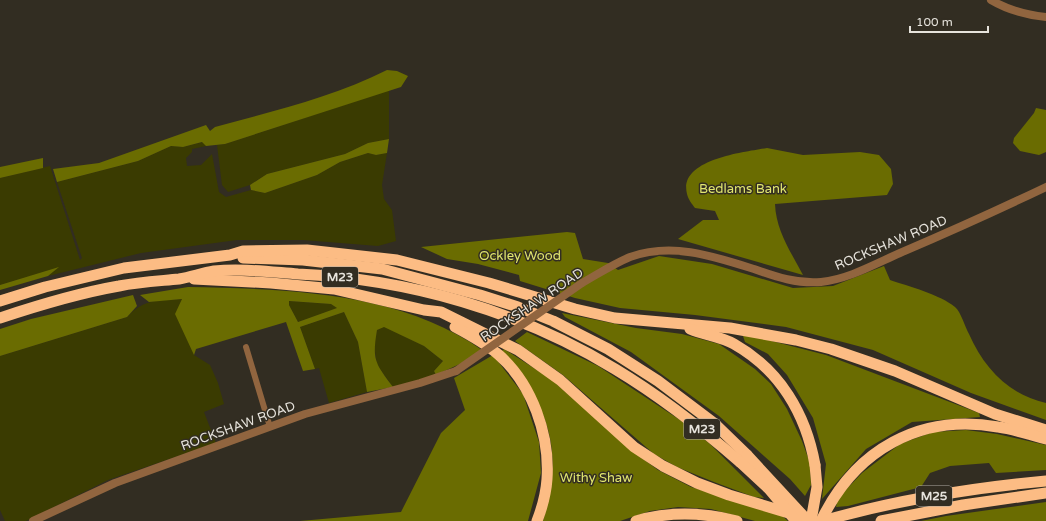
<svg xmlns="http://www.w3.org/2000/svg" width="1046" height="521" font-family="'Varela Round',sans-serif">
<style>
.green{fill:#3a3b01}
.forest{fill:#6a6c01;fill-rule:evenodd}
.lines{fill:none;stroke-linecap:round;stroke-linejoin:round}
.minor{stroke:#91653f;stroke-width:6}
.tertiary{stroke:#91653f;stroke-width:8}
.motorway{stroke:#fcbc84;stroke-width:11}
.tertiary-bridge{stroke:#91653f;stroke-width:8}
.motorway-bridge{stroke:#fcbc84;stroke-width:11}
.labels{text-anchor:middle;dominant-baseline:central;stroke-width:3;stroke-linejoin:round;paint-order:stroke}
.shield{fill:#322d22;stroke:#b0aca4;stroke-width:1}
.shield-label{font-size:12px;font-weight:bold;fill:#e6e3dc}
.park-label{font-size:13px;fill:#e1e66f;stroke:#322d22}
.street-label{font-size:13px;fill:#e6e3dc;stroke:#322d22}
</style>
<rect width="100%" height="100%" fill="#322d22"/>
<!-- green -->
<g class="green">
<polygon points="389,90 389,139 368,143 345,154 267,174 250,185 228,192 222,185 217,145 225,144"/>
<polygon points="203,142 206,146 192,149 192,152 186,158 187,166 201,165 212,154 219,192 226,197 251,190 265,193 317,175 340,162 368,153 376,155 387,153 382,185 384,199 392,210 396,241 378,246 303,240 237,240 141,253 48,276 57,268 0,285 0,178 50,166 80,260 82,258 57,182 138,161 171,146 183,147"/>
<path d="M183,299L194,355L210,365L218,383L224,404L204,412L216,443L108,480L26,521H5L0,510V356L127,317C145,298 158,301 183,299Z"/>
<polygon points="289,301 331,304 338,308 298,322 289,305"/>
<polygon points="344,312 358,342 367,392 329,403 319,368 315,369 300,327"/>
<polygon points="384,326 424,346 443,361 434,371 436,375 393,387 377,365 374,345 377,330"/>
</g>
<!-- forest -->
<g class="forest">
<path d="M387,70L397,71L408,76L401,87L225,144L206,146L202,142L183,147L171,146L138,161L57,182L53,169L99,163L206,125L210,131L215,127C274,111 333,97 387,70Z"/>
<polygon points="1036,108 1046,110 1046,152 1039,155 1020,151 1013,143 1014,138 1034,113"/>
<polygon points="389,139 387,153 376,155 368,153 340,162 317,175 265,193 251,190 250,185 267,174 345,154 368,143"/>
<path d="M767,148L803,155L860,152L879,155L891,169L893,184L887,195L775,204C776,231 791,252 803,275L678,239L703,220H719L715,211L695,208C692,204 688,199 687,194C678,159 745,152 767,148Z"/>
<polygon points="43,158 43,168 0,178 0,167"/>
<path d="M567,232L575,233L583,259L608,263L618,270L659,256L712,264L793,288L833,286L884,266L890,280C908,286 941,295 955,307C961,312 965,327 969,334C984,368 1009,395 1046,403V420L971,393L873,350L786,327L695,315L620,308L575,298L520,281L519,275L478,264L447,259L421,247Z"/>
<polygon points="59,267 48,276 0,290 0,285"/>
<path d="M188,287C285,289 399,291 482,350L464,362L436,375L434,371L443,361L424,346L384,327L377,330C372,360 375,363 393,387L367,392L358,342L344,312L300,327L315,369L303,371L286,322L196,349L194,355L175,314L182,299L149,302L140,295ZM289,301L331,304L337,308L298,322L289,305Z"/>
<polygon points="133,295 137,306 127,317 0,356 0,329 31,319"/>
<polygon points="562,313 636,328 682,334 719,344 755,369 771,384 787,409 802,441 810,463 811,485 805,496 790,479 719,416 631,352 565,317"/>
<polygon points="527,332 598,366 683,422 710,444 764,498 754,497 714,482 677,467 654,454 563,375 515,341"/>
<polygon points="749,335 826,355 979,413 980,417 912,422 866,449 822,499 826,464 813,418 787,375 768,354 745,342 743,336"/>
<path d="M504,349L551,379L631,450L658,470L691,487L780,514L788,521H755L711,509L678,507L650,511L620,521H543C554,481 558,449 541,410C532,390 514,369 502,351Z"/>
<polygon points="493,355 523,394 539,442 541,473 528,521 300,521 401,512 441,433 465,410 454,378"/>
<polygon points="966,430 997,434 1046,445 1046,470 996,473 989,463 950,466 930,473 921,487 848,506 836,507 838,498 862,473 900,444 933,432"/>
<polygon points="1046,502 1046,521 921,521 946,516"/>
</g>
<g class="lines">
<!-- minor -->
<polyline class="minor" points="246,347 270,427"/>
<!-- tertiary -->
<g class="tertiary">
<path d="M991,0C1008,10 1026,15 1046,17"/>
<path d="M582,283C598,274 613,264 630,257C672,242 713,256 754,269C776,277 798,284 821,282C849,279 875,264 900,253C949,232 998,210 1046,187"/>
<polyline points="33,521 115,483 305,414 420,383 456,371"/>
</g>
<!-- motorway -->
<g class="motorway">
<polyline points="243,258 303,260 382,269 480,295 518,307 553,321 608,349 658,381 715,424 747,455"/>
<polyline points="194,279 271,283 334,289 424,310 441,312 518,350 560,380 634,447 663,466 697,483 729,495 792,514"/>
<polyline points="0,301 45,287 124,268 230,255 243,251 307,250 397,260 489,283 575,309 615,318 730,328 796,340 831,349 895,371 995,414 1046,430"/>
<path d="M0,318C39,305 79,293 119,286C139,282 159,281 179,279C191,277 202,273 214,271C241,268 271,272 298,274C409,279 520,311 615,369C660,396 701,428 740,462"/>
<path d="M455,327C470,335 485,343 499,355C532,384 550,435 547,479C546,494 542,508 537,521"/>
<path d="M690,329C704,335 720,336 734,344C780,370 806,414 815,465"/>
<path d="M636,521C670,511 702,512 737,521"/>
<path d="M821,521C855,450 920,413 998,427C1014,429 1030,435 1046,439"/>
<path d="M823,521C896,500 971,488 1046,481"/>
<polyline points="881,521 963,505 1046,493"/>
</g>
<!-- tertiary-bridge -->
<polyline class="tertiary-bridge" points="456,371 582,283"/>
<!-- motorway-bridge -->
<g class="motorway-bridge">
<polyline points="747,455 808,521"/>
<polyline points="740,462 769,489 796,521"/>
<polyline points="811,521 817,487 815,465"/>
</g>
</g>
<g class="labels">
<!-- shield labels -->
<g class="shield">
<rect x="322" y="267" width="36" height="20" rx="3"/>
<rect x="684" y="419" width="36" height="20" rx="3"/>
<rect x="916" y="486" width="36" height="20" rx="3"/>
</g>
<g class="shield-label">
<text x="340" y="277">M23</text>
<text x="702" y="429">M23</text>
<text x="934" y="496">M25</text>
</g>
<!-- park labels -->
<g class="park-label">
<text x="743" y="189">Bedlams Bank</text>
<text x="520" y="256">Ockley Wood</text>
<text x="596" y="478">Withy Shaw</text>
</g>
<!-- street labels -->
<g class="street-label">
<text transform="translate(891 243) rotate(-23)">ROCKSHAW ROAD</text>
<text transform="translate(532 305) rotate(-34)">ROCKSHAW ROAD</text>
<text transform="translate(238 426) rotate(-20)">ROCKSHAW ROAD</text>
</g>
</g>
<!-- scale -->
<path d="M910 26v6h78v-6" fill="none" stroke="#e6e3dc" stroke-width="2"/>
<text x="916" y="26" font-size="12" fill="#e6e3dc" stroke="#322d22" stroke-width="3" paint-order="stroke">100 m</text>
</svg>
